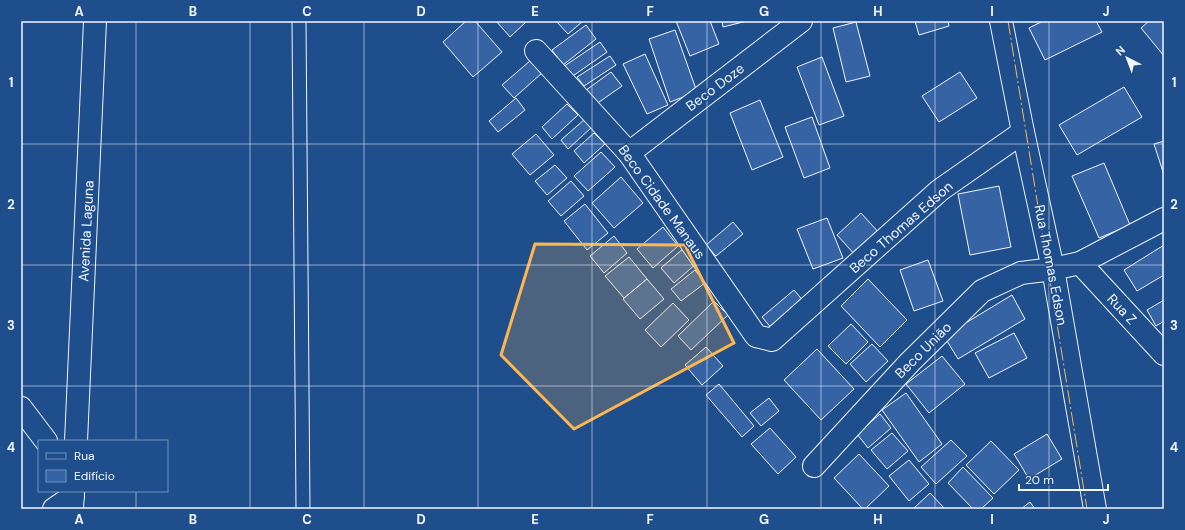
<svg xmlns="http://www.w3.org/2000/svg" width="1185" height="530" font-family="'DM Sans',sans-serif">
<style>
.building{fill:#3563a3;stroke:#f2f6ff}
.lines{fill:none;stroke-linecap:round;stroke-linejoin:round}
.lane-casing{stroke:#f2f6ff;stroke-width:15}
.street-casing{stroke:#f2f6ff;stroke-width:24}
.secondary-casing{stroke:#f2f6ff;stroke-width:24}
.lane{stroke:#1f4e8c;stroke-width:13}
.street{stroke:#1f4e8c;stroke-width:22}
.secondary{stroke:#1f4e8c;stroke-width:22}
.power{stroke:#ffb74d;stroke-width:1;stroke-dasharray:14 3 2 3;stroke-linecap:butt}
.marked{fill:#ffb74d;fill-opacity:0.2;stroke:#ffb74d;stroke-width:3;stroke-linejoin:round}
.grid{fill:none;stroke:#f2f6ff;stroke-width:1;stroke-opacity:0.55}
.labels{text-anchor:middle;dominant-baseline:central;stroke-width:3;stroke-linejoin:round;paint-order:stroke}
.street-label{font-size:14px;fill:#f2f6ff;stroke:#1f4e8c}
.neatline{fill:none;stroke:#f2f6ff;stroke-width:1.5}
.grid-label{font-size:13px;text-anchor:middle;font-weight:bold;fill:#f2f6ff}
</style>
<rect width="100%" height="100%" fill="#1f4e8c"/>
<!-- building -->
<g class="building">
<polygon points="466,21 475,21 502,52 473,77 443,42"/>
<polygon points="496,21 527,21 510,37"/>
<polygon points="556,21 583,21 568,34"/>
<polygon points="676,21 710,21 719,44 690,56"/>
<polygon points="722,21 747,21 723,27"/>
<polygon points="915,21 948,21 949,26 919,35"/>
<polygon points="1043,21 1096,21 1102,32 1045,60 1029,28"/>
<polygon points="1149,21 1164,21 1164,56 1141,28"/>
<polygon points="856,22 870,76 846,82 833,28"/>
<polygon points="586,25 596,39 563,65 552,50"/>
<polygon points="675,30 697,92 670,102 649,39"/>
<polygon points="600,42 607,52 570,78 563,67"/>
<polygon points="645,54 668,105 647,114 623,64"/>
<polygon points="610,56 616,65 584,86 577,77"/>
<polygon points="822,57 844,116 819,125 797,67"/>
<polygon points="531,60 542,73 514,98 502,85"/>
<polygon points="611,72 622,86 592,107 582,93"/>
<polygon points="960,72 977,98 939,122 922,96"/>
<polygon points="1124,87 1142,117 1077,155 1059,125"/>
<polygon points="516,98 525,110 498,132 489,121"/>
<polygon points="760,100 783,157 752,170 730,113"/>
<polygon points="567,104 578,115 552,139 542,127"/>
<polygon points="812,117 830,168 804,178 785,127"/>
<polygon points="585,119 592,127 568,149 561,140"/>
<polygon points="594,133 605,144 584,163 574,151"/>
<polygon points="536,134 554,155 530,175 512,154"/>
<polygon points="1164,141 1164,175 1154,144"/>
<polygon points="601,152 615,167 588,191 574,176"/>
<polygon points="1104,163 1130,225 1099,238 1072,176"/>
<polygon points="555,165 567,178 547,195 535,181"/>
<polygon points="621,177 643,203 614,228 592,203"/>
<polygon points="571,181 584,196 561,216 548,201"/>
<polygon points="999,186 1011,247 970,255 958,194"/>
<polygon points="585,204 608,233 587,250 564,221"/>
<polygon points="861,213 880,234 856,256 837,235"/>
<polygon points="827,218 843,258 813,269 797,229"/>
<polygon points="733,222 743,234 716,256 706,245"/>
<polygon points="663,227 678,246 653,268 637,249"/>
<polygon points="614,236 627,253 604,273 590,256"/>
<polygon points="1164,245 1164,275 1137,291 1124,270"/>
<polygon points="684,248 697,263 674,283 661,268"/>
<polygon points="629,257 647,279 624,298 605,276"/>
<polygon points="928,260 943,301 914,311 900,270"/>
<polygon points="695,270 705,283 681,301 671,289"/>
<polygon points="647,279 664,299 640,319 623,299"/>
<polygon points="868,279 907,320 880,347 841,306"/>
<polygon points="794,290 805,303 773,330 762,317"/>
<polygon points="1012,295 1025,319 958,359 944,336"/>
<polygon points="1164,300 1164,321 1156,326 1147,310"/>
<polygon points="714,301 728,315 691,350 678,336"/>
<polygon points="673,303 689,320 661,347 645,330"/>
<polygon points="851,324 868,342 846,364 828,346"/>
<polygon points="1014,333 1027,358 989,378 975,353"/>
<polygon points="872,344 888,361 866,382 850,364"/>
<polygon points="706,347 723,366 702,385 685,365"/>
<polygon points="817,349 854,389 821,420 784,380"/>
<polygon points="942,356 965,384 929,413 906,384"/>
<polygon points="719,384 754,426 742,437 706,395"/>
<polygon points="906,393 942,444 919,462 882,410"/>
<polygon points="769,398 779,411 761,426 750,413"/>
<polygon points="880,414 891,428 868,448 857,434"/>
<polygon points="770,428 796,457 778,474 751,444"/>
<polygon points="892,433 908,451 887,469 871,450"/>
<polygon points="1047,434 1062,459 1029,479 1014,454"/>
<polygon points="951,440 967,456 936,484 921,467"/>
<polygon points="991,441 1019,470 994,494 966,465"/>
<polygon points="859,454 889,486 865,509 863,509 834,478"/>
<polygon points="909,460 929,484 909,501 889,476"/>
<polygon points="963,467 993,498 981,509 973,509 948,483"/>
<polygon points="930,493 945,509 913,509"/>
<polygon points="1030,502 1035,509 1021,509"/>
</g>
<g class="lines">
<!-- lane casing -->
<g class="lane-casing">
<polyline id="lane" points="299,21 303,509"/>
</g>
<!-- street casing -->
<g class="street-casing">
<g id="street">
<polyline points="1001,21 1023,132 1053,269 1095,509"/>
<polyline points="536,51 629,153 756,336 772,340 940,190 1023,132"/>
<polyline points="629,153 801,21"/>
<polyline points="1080,263 1164,354"/>
<polyline points="21,408 46,441"/>
<polyline points="814,466 910,362 982,291 1021,273 1053,269 1080,263 1164,219"/>
<polyline points="54,509 73,496"/>
</g>
</g>
<!-- secondary casing -->
<g class="secondary-casing">
<g id="secondary">
<polyline points="76,441 95,21"/>
<polyline points="72,509 73,491"/>
</g>
</g>
<!-- lane -->
<use href="#lane" class="lane"/>
<!-- street -->
<use href="#street" class="street"/>
<!-- secondary -->
<use href="#secondary" class="secondary"/>
<!-- power -->
<polyline class="power" points="1008,21 1087,509"/>
</g>
<!-- marked area -->
<path class="marked" d="M535,244L685,245L734,343L574,429L501,355Z"/>
<!-- grid -->
<path class="grid" d="M136,21V441M250,21V509M364,21V509M478,21V509M592,21V509M707,21V509M821,21V509M935,21V509M1049,21V509M21,144H1164M21,265H1164M21,386H1164M136,491V509"/>
<g class="labels">
<!-- street labels -->
<g class="street-label">
<text transform="translate(715 87) rotate(-37)">Beco Doze</text>
<text transform="translate(662 202) rotate(54)">Beco Cidade Manaus</text>
<text transform="translate(901 227) rotate(-41)">Beco Thomas Edson</text>
<text transform="translate(86 231) rotate(-87)">Avenida Laguna</text>
<text transform="translate(1051 265) rotate(79)">Rua Thomas Edson</text>
<text transform="translate(1122 309) rotate(47)">Rua Z</text>
<text transform="translate(923 350) rotate(-45)">Beco União</text>
</g>
</g>
<!-- border -->
<rect width="1185" height="530" fill="none" stroke="#1f4e8c" stroke-width="44"/>
<!-- legend -->
<rect x="38" y="440" width="130" height="52" fill="#1f4e8c" stroke="#7391ba"/>
<rect x="46" y="453" width="20" height="6" fill="#1f4e8c" stroke="#7391ba"/>
<text x="74" y="460" font-size="12" fill="#f2f6ff">Rua</text>
<rect x="46" y="470" width="20" height="12" fill="#3563a3" stroke="#7391ba"/>
<text x="74" y="480" font-size="12" fill="#f2f6ff">Edifício</text>
<!-- north arrow -->
<g transform="translate(1127 58) rotate(318)" stroke="#1f4e8c" stroke-width="3" paint-order="stroke">
<path d="M0-3L7 15L0 10L-7 15Z" fill="#f2f6ff"/>
<text y="-6" font-size="11" font-weight="bold" text-anchor="middle" fill="#f2f6ff">N</text>
</g>
<!-- scale -->
<path d="M1019 484v6h89v-6" fill="none" stroke="#f2f6ff" stroke-width="2"/>
<text x="1025" y="484" font-size="12" fill="#f2f6ff" stroke="#1f4e8c" stroke-width="3" paint-order="stroke">20 m</text>
<rect x="22" y="22" width="1141" height="486" class="neatline"/>
<g class="grid-label">
<text x="79" y="16">A</text>
<text x="193" y="16">B</text>
<text x="307" y="16">C</text>
<text x="421" y="16">D</text>
<text x="535" y="16">E</text>
<text x="650" y="16">F</text>
<text x="764" y="16">G</text>
<text x="878" y="16">H</text>
<text x="992" y="16">I</text>
<text x="1106" y="16">J</text>
<text x="11" y="87">1</text>
<text x="1174" y="87">1</text>
<text x="11" y="209">2</text>
<text x="1174" y="209">2</text>
<text x="11" y="330">3</text>
<text x="1174" y="330">3</text>
<text x="11" y="452">4</text>
<text x="1174" y="452">4</text>
<text x="79" y="524">A</text>
<text x="193" y="524">B</text>
<text x="307" y="524">C</text>
<text x="421" y="524">D</text>
<text x="535" y="524">E</text>
<text x="650" y="524">F</text>
<text x="764" y="524">G</text>
<text x="878" y="524">H</text>
<text x="992" y="524">I</text>
<text x="1106" y="524">J</text>
</g>
</svg>
